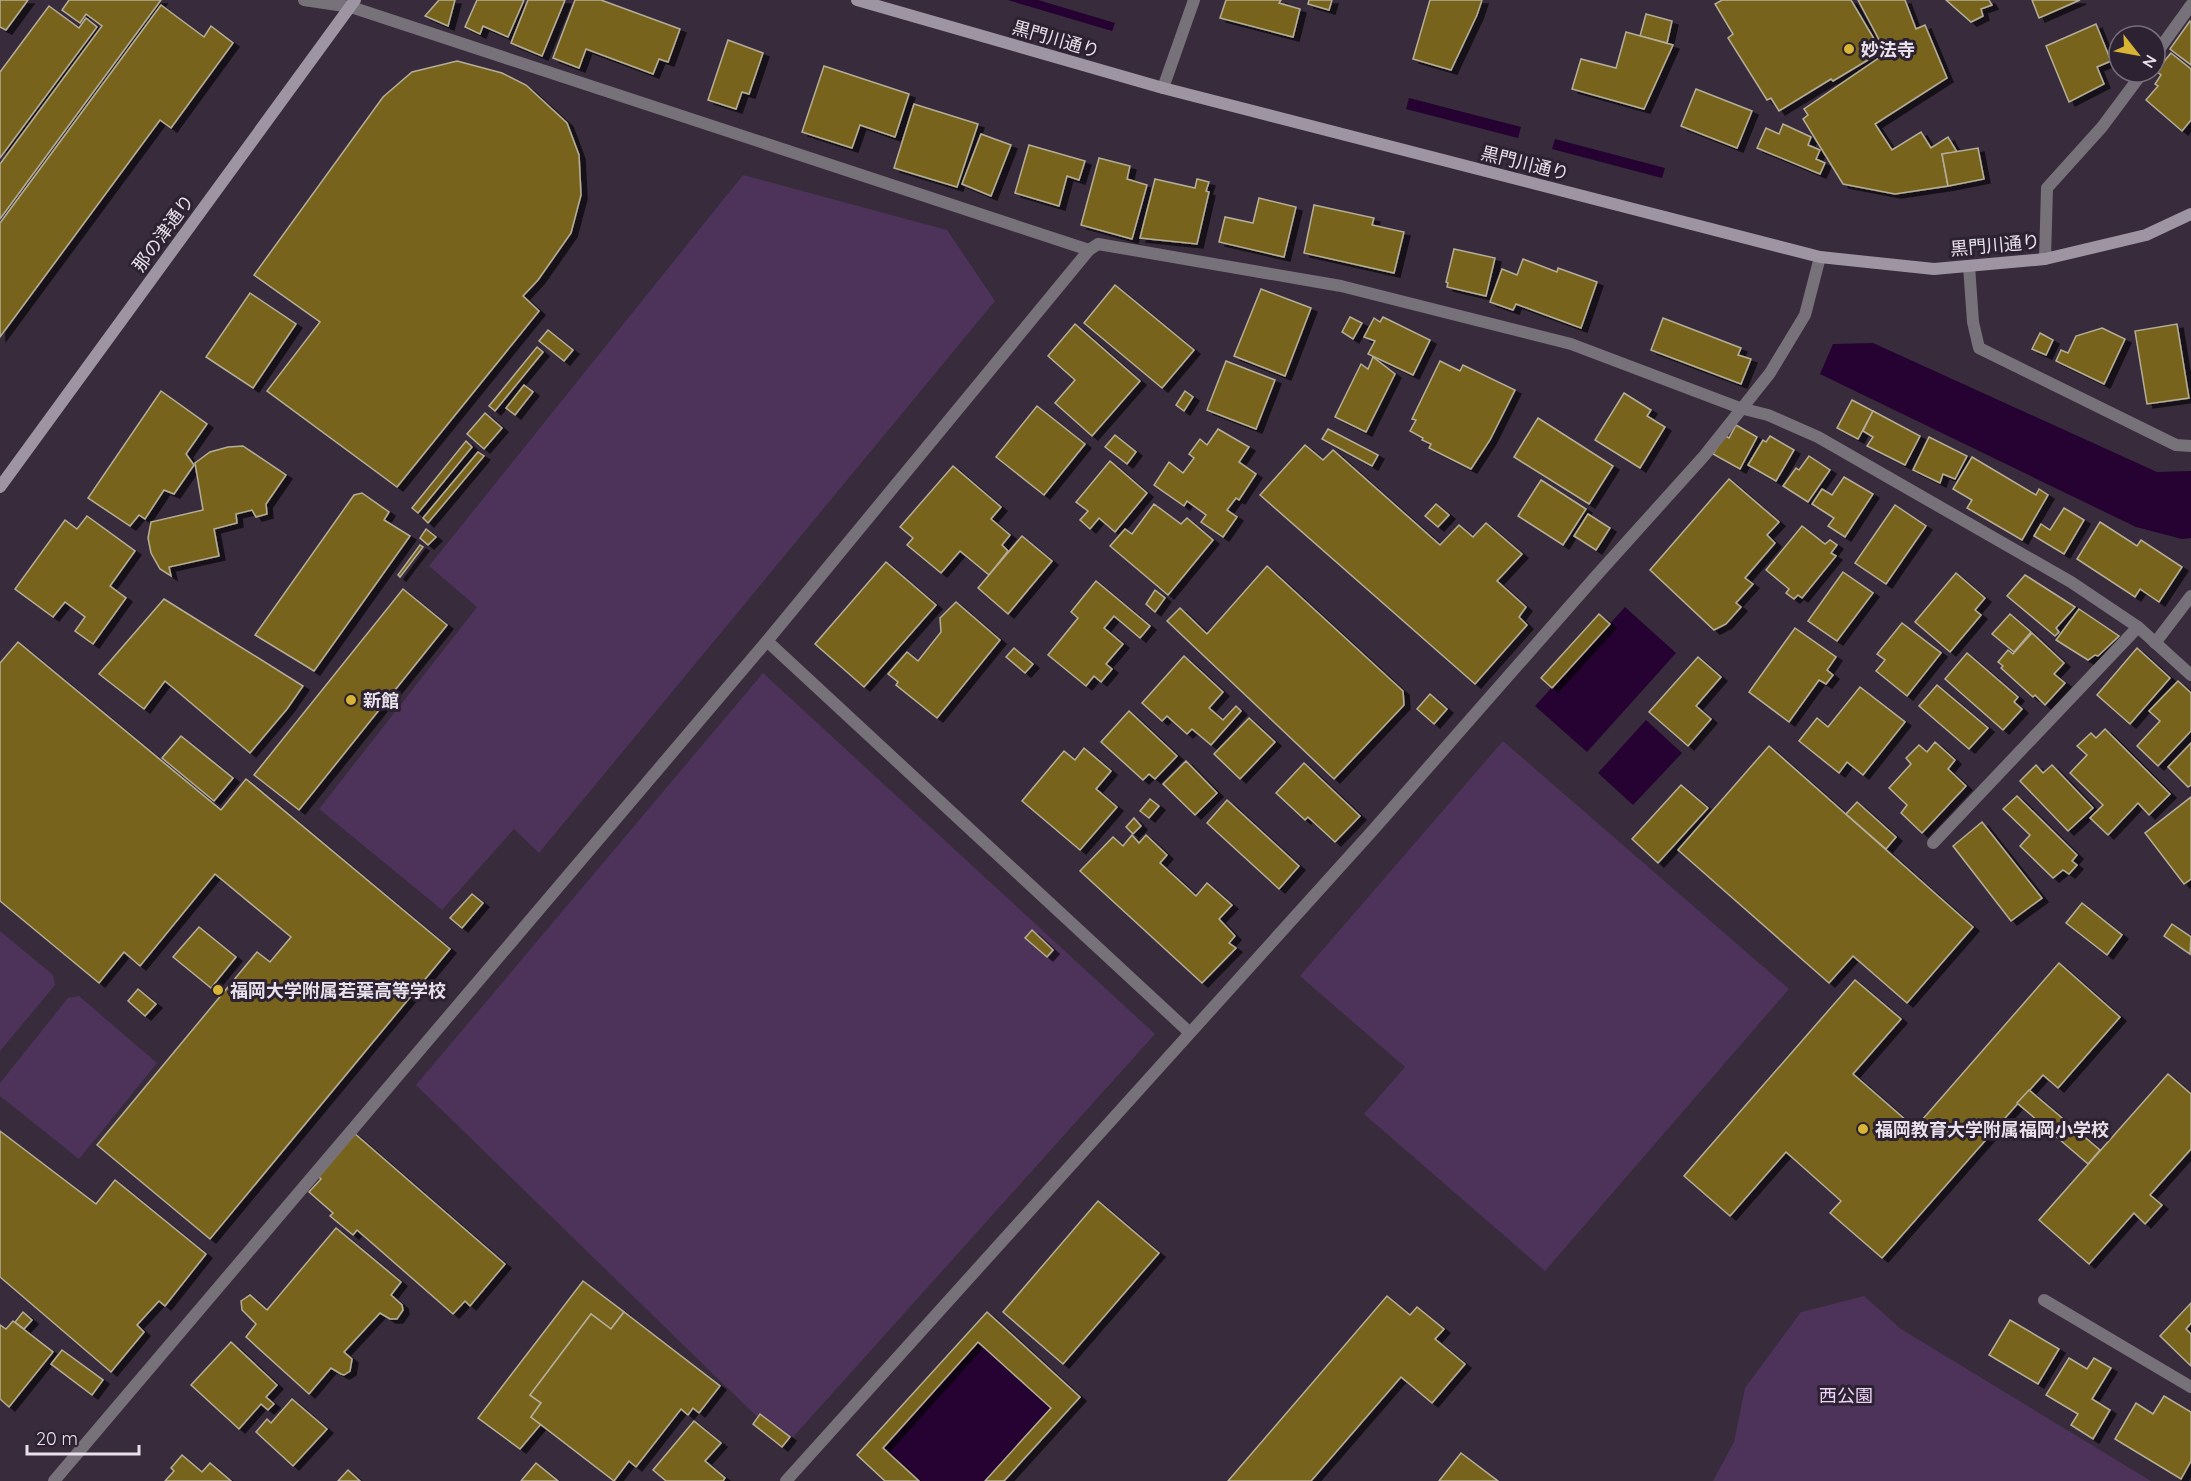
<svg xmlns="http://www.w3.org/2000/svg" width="2191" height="1481" font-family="Quicksand,'Noto Sans JP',sans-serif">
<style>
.green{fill:#4d3259}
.water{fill:#250231}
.building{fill:#78641d;stroke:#b5ae98;stroke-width:1.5;filter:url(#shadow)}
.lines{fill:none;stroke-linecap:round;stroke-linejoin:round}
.street{stroke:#777179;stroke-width:12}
.secondary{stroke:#9e95a3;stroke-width:12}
.poi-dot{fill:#d8b434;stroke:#2c2231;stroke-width:2}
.labels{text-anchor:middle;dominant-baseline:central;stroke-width:6;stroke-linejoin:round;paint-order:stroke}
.street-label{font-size:18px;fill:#e8e1eb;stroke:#2c2231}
.poi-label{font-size:18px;font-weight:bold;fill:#e8e1eb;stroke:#2c2231;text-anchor:start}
.park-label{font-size:18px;fill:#edd3f8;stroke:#2c2231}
</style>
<defs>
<filter id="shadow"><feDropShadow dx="6" dy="4" stdDeviation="0" flood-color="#0009"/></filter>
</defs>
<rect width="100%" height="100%" fill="#372b3c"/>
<!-- green -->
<g class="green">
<polygon points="743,175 947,230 995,301 539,853 514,829 442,910 319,809 477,607 429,566"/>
<polygon points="763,673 1155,1034 786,1445 416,1085"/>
<polygon points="1503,741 1789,989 1545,1271 1364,1114 1405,1067 1300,976"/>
<polygon points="0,931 53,975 55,985 0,1051"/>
<polygon points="79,996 157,1063 79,1159 0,1096 0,1083 68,998"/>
<polygon points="1864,1296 1901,1329 2151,1481 1713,1481 1734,1442 1745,1388 1801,1312"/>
</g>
<!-- water -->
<g class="water">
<polygon points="1008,0 1038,0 1115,23 1112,31"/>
<polygon points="1409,98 1521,127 1518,138 1406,109"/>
<polygon points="1555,139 1665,168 1662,178 1552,149"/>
<polygon points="1873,343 2157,472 2191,471 2191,538 2182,539 2136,527 1820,374 1833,344"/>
<polygon points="1625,607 1676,653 1587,752 1535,706"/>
<polygon points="1646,720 1682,753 1633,805 1598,773"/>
<polygon points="978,1342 1051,1408 985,1481 919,1481 883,1448"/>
</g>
<!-- building -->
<g class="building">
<polygon points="0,0 28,0 6,30 0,27"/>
<polygon points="69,0 161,0 0,219 0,164 102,26 86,14 80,23 62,10"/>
<polygon points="439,0 455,0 448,26 425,16"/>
<polygon points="477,0 524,0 508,37 483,26 480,34 465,27"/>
<polygon points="528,0 565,0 542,56 511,43"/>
<polygon points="575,0 601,0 680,29 668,62 659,59 653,74 586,49 579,68 553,58"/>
<polygon points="1226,0 1281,0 1279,3 1300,9 1293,37 1220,18"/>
<polygon points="1309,0 1332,0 1329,10 1308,4"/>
<polygon points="1430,0 1482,0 1477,15 1451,70 1413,59"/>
<polygon points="1722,0 1851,0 1880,49 1871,54 1873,57 1833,81 1831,79 1779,111 1771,98 1767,100 1728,38 1733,34 1715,4"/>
<polygon points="1858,0 1905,0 1916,29 1925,25 1947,78 1875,124 1892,150 1921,132 1931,148 1948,137 1957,152 1942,154 1948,186 1895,194 1843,184 1803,119 1808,115 1804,109 1886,53"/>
<polygon points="1946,0 1989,0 1992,5 1981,9 1983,16 1971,22"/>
<polygon points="2032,0 2080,0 2039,18"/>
<polygon points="161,5 204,37 211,26 233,43 171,128 160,120 0,337 0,223"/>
<polygon points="49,6 79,28 86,18 97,27 0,158 0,72"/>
<polygon points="1646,14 1672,21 1667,43 1640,36"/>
<polygon points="2190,21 2191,22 2191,65 2170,49"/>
<polygon points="2096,24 2111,61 2097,67 2104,84 2069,102 2046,46"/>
<polygon points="1626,32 1673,45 1644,109 1572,89 1581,59 1616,68"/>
<polygon points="728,40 763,53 749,94 742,92 736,109 708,100"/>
<polygon points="2171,53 2191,69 2191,120 2182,131 2146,100 2158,86 2155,84 2161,75 2156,71"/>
<polygon points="457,61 502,73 526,85 567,123 579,155 581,195 571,233 538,280 523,296 539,311 397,487 267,391 320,322 254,275 383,97 412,72"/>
<polygon points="824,66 909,94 895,137 860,125 852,148 802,132"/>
<polygon points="1696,89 1752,111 1737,148 1681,126"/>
<polygon points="914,104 978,124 957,187 894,168"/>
<polygon points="1783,124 1811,137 1808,145 1820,150 1816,159 1825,163 1820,174 1757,148 1766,128 1779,134"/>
<polygon points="981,134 1011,145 991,196 962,184"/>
<polygon points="1029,145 1085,161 1079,180 1067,176 1059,206 1015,193"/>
<polygon points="1978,148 1984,179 1948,186 1942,154"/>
<polygon points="1099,158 1130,166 1127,179 1147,185 1132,239 1081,225"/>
<polygon points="1155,179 1195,188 1197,179 1209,182 1206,191 1209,192 1197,244 1140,238"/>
<polygon points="1259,198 1296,207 1284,257 1219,242 1225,217 1253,223"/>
<polygon points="1314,205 1374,218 1372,225 1404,232 1394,273 1304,253"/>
<polygon points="1454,249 1495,258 1486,296 1447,287 1448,283 1446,282"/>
<polygon points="1523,259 1557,272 1558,268 1597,282 1581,328 1516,304 1513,310 1490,302 1502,269 1517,275"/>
<polygon points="1115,285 1194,350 1162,388 1084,323"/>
<polygon points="1261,289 1311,308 1285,376 1234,356"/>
<polygon points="250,293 296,324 253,388 206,357"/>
<polygon points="1350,317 1362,323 1353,339 1342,332"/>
<polygon points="1383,317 1430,340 1413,375 1368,354 1375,341 1364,337 1374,318 1380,322"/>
<polygon points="1663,318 1741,348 1738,355 1751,359 1741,384 1651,350"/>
<polygon points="1075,324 1140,381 1092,436 1055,403 1075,380 1048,356"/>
<polygon points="2177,324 2189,398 2147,404 2135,331"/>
<polygon points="2102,328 2125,339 2104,384 2056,361 2061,350 2068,353 2076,336"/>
<polygon points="548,330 573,350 564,361 539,341"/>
<polygon points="2040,333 2053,340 2046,355 2032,349"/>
<polygon points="537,347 543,352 495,411 489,406"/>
<polygon points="1373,357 1395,374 1366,432 1335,417 1361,364 1368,369"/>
<polygon points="1226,361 1275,380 1256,429 1207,410"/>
<polygon points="1440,361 1460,371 1463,365 1515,390 1490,440 1471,469 1429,448 1431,444 1422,440 1423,438 1410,431 1416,420 1412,419"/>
<polygon points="524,385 533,392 515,415 506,408"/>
<polygon points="161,391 207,424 186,454 194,465 174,494 164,490 145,519 139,515 130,526 88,498"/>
<polygon points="1185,391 1193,397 1184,411 1176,405"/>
<polygon points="1624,393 1651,410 1647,416 1665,427 1640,468 1595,440"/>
<polygon points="1852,400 1873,411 1858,439 1837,428"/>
<polygon points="1037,406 1085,444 1044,495 996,457"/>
<polygon points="1873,411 1920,436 1905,465 1867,446 1873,437 1863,431"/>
<polygon points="485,413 502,428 484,449 467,434"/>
<polygon points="1538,418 1613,466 1589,504 1514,457"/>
<polygon points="1736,425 1757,437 1740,469 1713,454 1724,435 1729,438"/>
<polygon points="1218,429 1249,447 1239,462 1256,474 1239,500 1236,498 1227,510 1237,517 1223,537 1201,522 1206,515 1187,501 1184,506 1154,485 1169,462 1183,473 1194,458 1189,454 1200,439 1207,445"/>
<polygon points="1328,429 1378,455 1372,466 1322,439"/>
<polygon points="1115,435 1136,452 1127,464 1105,447"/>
<polygon points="1770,436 1794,450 1776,481 1748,465 1763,440 1766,442"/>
<polygon points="1929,437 1967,456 1955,479 1943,474 1940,483 1913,470"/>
<polygon points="466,441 472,447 418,513 412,508"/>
<polygon points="1305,445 1323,460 1333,450 1440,545 1459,525 1473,537 1486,523 1522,554 1497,581 1526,607 1519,617 1527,625 1475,684 1260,495"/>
<polygon points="243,446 286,475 266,504 267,514 256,517 252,510 236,514 237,523 214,529 219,556 169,567 171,576 160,569 151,553 148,538 151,522 203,510 195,463 210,452 228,447"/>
<polygon points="478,452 484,456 428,523 423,518"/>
<polygon points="1809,456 1830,470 1808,502 1783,486 1796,468 1799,470"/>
<polygon points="1972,457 2036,495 2039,489 2048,495 2022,540 1967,508 1972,500 1953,489"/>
<polygon points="1110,461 1147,493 1115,532 1099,518 1090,529 1080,520 1088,511 1076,502"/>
<polygon points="953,466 1001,507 991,519 1010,535 1002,545 1008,551 989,575 960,551 941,573 907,545 913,538 900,527"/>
<polygon points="1844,477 1873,494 1845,537 1828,526 1834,518 1812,504 1822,489 1832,495"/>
<polygon points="1729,479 1779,522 1767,535 1775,543 1745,578 1753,584 1736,603 1741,607 1726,624 1714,630 1650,570"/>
<polygon points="1541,480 1586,509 1563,545 1518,516"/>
<polygon points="362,493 389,512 384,520 410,536 314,671 255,635 354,495"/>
<polygon points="1154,504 1181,524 1187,518 1213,540 1168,595 1110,546 1125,529 1132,534"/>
<polygon points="1436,504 1449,515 1438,527 1425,516"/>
<polygon points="1895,505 1926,526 1886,584 1855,563"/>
<polygon points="2064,508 2084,520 2064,554 2034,536 2041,524 2050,530"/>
<polygon points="1588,514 1610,528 1596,550 1574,536"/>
<polygon points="87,516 135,551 110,586 126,598 93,644 75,631 85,617 65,602 53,617 15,589 65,520 77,529"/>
<polygon points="2100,522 2137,546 2141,540 2182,567 2159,602 2140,589 2135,597 2077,559"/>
<polygon points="1802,526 1825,544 1830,540 1837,545 1831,553 1836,556 1802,598 1798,595 1794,599 1786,593 1789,589 1766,570"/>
<polygon points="426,529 436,537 428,545 420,538"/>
<polygon points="1022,536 1052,561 1008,614 978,588"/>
<polygon points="420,545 423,547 400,577 398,575"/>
<polygon points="886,562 936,605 864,687 815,644"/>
<polygon points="1267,566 1403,691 1404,705 1334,779 1167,621 1180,608 1207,634"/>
<polygon points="1843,572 1873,593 1837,641 1808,621"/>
<polygon points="1956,573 1985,598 1975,610 1981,615 1950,652 1915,622"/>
<polygon points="2025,575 2075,607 2056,628 2059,632 2055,636 2007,596"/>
<polygon points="1096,581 1150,626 1140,638 1114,616 1104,628 1123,644 1106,664 1112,669 1101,682 1094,676 1086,686 1048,655 1078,618 1071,612"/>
<polygon points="403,589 447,625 299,810 254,775"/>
<polygon points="1155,590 1165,598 1155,612 1146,604"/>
<polygon points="164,599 303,686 287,709 250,753 165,681 144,709 99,674"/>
<polygon points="956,602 1000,640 937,718 896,685 898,682 888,674 907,652 918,661 941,632 940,618"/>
<polygon points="2079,609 2119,636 2098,656 2095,655 2088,660 2056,640"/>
<polygon points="1599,614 1610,624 1552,688 1541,678"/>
<polygon points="2010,614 2031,632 2014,652 1992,634"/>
<polygon points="1902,623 1941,653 1907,696 1876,671 1885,660 1877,654"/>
<polygon points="1795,628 1836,657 1827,670 1833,675 1826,684 1819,680 1789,722 1749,692"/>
<polygon points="2032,633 2064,663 2054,674 2065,683 2045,705 2035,695 2033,697 2001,668 2003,666 1998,662 2008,650 2013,654"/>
<polygon points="18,642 221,810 246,779 450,949 210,1239 97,1145 257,952 270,962 291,937 215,874 140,966 124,952 99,983 0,901 0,663"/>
<polygon points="1014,648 1033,664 1025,673 1006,657"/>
<polygon points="2137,648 2170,678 2130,724 2097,695"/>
<polygon points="1967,653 2018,697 2014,702 2022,709 2003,730 1945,679"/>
<polygon points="1184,656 1223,692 1209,708 1223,720 1236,706 1241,711 1211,745 1192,729 1187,734 1167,716 1162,721 1142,703"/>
<polygon points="1698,657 1721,677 1696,706 1711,719 1688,746 1649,712"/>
<polygon points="2178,681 2191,693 2191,731 2158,766 2137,746 2160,721 2149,711"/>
<polygon points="1937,685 1988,728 1969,749 1919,706"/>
<polygon points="1860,687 1905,722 1863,775 1847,762 1839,773 1799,741 1817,718 1828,727"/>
<polygon points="1430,694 1447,709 1434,724 1417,709"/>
<polygon points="1129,711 1177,756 1155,779 1149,774 1143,780 1101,742"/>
<polygon points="1249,718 1275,742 1240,779 1214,754"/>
<polygon points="2105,729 2170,794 2149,815 2138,803 2108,835 2090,818 2103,805 2070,773 2087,755 2077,746 2091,733 2096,738"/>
<polygon points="181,736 233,778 214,801 162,758"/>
<polygon points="1935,742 1955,760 1948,769 1966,786 1922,833 1901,813 1907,805 1889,788 1911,764 1906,758 1919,745 1927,752"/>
<polygon points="2191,743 2191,785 2188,787 2168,767"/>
<polygon points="1769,746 1973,927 1907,1003 1853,956 1829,983 1678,850"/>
<polygon points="1084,748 1111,771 1096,789 1117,807 1080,850 1022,801 1064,751 1075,760"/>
<polygon points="1186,761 1217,793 1195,815 1163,784"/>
<polygon points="1304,763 1360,816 1335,842 1308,817 1305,820 1276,793"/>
<polygon points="2036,765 2043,773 2052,765 2093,808 2068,831 2020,781"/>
<polygon points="1681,785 1708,808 1658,863 1632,839"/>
<polygon points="2017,796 2077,855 2072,861 2077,865 2069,874 2063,870 2053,878 2020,846 2030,835 2003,809"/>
<polygon points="2191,797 2191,879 2184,884 2145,833"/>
<polygon points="1150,799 1159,806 1149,818 1140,811"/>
<polygon points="1227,800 1299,866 1279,889 1207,823"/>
<polygon points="1857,802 1896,837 1886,849 1846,814"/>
<polygon points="1134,818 1141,826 1133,834 1126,827"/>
<polygon points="1982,822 2042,898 2011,921 1953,846"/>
<polygon points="1132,835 1139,843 1146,835 1167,855 1160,863 1196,896 1207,883 1232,905 1219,919 1235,936 1229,943 1236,948 1202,983 1080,871 1113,837 1123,846"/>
<polygon points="472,894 483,903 462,928 450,918"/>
<polygon points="2082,903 2122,935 2107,955 2066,923"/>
<polygon points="2172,924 2191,937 2190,954 2164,936"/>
<polygon points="199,927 236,957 211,988 173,957"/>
<polygon points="1032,930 1053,950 1047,957 1025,938"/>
<polygon points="2059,963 2120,1017 2058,1088 2043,1075 1882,1258 1830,1213 1841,1201 1786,1152 1730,1216 1684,1176 1855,980 1901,1019 1853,1074 1915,1128"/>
<polygon points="138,989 156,1004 145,1016 128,1001"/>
<polygon points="2168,1074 2191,1094 2191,1149 2150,1195 2162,1205 2145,1224 2134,1213 2089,1264 2039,1220"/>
<polygon points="2029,1090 2100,1150 2088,1164 2017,1103"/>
<polygon points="0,1131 96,1204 115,1180 206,1254 165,1306 159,1301 137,1325 144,1332 111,1372 0,1277"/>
<polygon points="354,1133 505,1264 470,1306 465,1301 453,1314 357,1230 353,1235 330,1216 333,1213 309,1192 321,1179 317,1175"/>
<polygon points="1098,1201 1159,1253 1063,1364 1003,1312"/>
<polygon points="336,1228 401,1282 391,1295 402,1305 403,1310 397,1319 390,1319 380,1313 344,1352 352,1359 350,1371 344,1375 341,1374 331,1368 309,1394 246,1337 256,1324 242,1310 241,1301 250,1295 267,1310"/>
<polygon points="583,1281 624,1312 611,1329 591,1314 530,1395 541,1403 531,1417 541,1424 520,1449 478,1418"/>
<polygon points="1387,1296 1410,1315 1417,1307 1444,1329 1435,1339 1465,1364 1432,1403 1401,1377 1311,1481 1228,1481"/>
<polygon points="2191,1303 2191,1323 2186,1329 2191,1334 2191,1366 2160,1336"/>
<polygon points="23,1312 32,1320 24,1329 15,1322"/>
<polygon points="624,1312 720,1386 699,1413 693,1408 688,1415 681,1409 636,1467 629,1461 614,1481 531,1417 541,1403 530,1395 591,1314 611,1329"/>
<polygon points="987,1312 1080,1397 1004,1481 985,1481 1051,1408 978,1342 883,1448 919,1481 885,1481 857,1455"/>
<polygon points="2010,1320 2059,1349 2038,1384 1989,1355"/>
<polygon points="13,1321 53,1352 9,1407 0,1399 0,1325 6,1329"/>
<polygon points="231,1342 277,1385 266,1397 274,1404 268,1410 261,1404 239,1429 191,1385"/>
<polygon points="62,1350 103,1380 92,1395 51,1364"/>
<polygon points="2069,1358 2087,1369 2094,1358 2111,1368 2092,1399 2110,1410 2093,1439 2071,1425 2078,1414 2046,1395"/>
<polygon points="2164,1396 2191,1412 2191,1461 2181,1479 2115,1439 2136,1403 2153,1414"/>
<polygon points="292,1399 327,1429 293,1466 256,1432 267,1419 271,1423"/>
<polygon points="760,1414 790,1437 782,1447 753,1424"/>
<polygon points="694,1421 721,1443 705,1461 725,1478 723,1481 666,1481 653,1470"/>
<polygon points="1461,1453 1498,1481 1439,1481"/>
<polygon points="182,1455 202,1472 210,1463 231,1481 165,1481 174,1471 171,1468"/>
<polygon points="536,1463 558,1481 521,1481"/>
<polygon points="348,1470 360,1481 338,1481"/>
</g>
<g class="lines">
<!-- street -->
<g class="street">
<polyline points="2155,55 2191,5"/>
<polyline points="1163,88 1194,0"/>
<polyline points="1089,250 1098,244 1341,286 1571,344 1740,408 1768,415 1818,437 2071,582 2138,627 2191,675"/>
<polyline points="2045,259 2047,188 2102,127 2143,72"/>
<polyline points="1969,266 1973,322 1979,348 2176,445 2191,446"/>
<polyline points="767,641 1189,1032"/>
<polyline points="2155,643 2191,596"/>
<polyline points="1933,843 2138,627"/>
<polyline points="2044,1300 2191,1387"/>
<polyline points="54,1481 767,641 1089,250 351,7 304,0"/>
<polyline points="786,1481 1374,829 1596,576 1704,456 1770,373 1805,315 1820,257"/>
</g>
<!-- secondary -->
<g class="secondary">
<polyline points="857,0 1163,88 1820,257 1934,269 2045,259 2146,235 2191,214"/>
<polyline points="0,487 355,0"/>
</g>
</g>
<!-- markers -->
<g class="poi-dot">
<circle cx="1849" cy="49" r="6"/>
<circle cx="351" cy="700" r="6"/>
<circle cx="218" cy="990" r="6"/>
<circle cx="1863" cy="1129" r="6"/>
</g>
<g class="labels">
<!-- street labels -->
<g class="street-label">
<text transform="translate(1056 39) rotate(16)">黒門川通り</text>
<text transform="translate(1525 163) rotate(14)">黒門川通り</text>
<text transform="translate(163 233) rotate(-54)">那の津通り</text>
<text transform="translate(1995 245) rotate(-5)">黒門川通り</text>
</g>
<!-- poi labels -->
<g class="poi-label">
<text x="1861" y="49">妙法寺</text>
<text x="363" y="700">新館</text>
<text x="230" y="990">福岡大学附属若葉高等学校</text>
<text x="1875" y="1129">福岡教育大学附属福岡小学校</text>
</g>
<!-- park labels -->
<g class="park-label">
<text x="1846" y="1395">西公園</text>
</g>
</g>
<!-- north arrow -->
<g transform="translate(2137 54) rotate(121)"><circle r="28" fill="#2c2231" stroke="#776e7b" stroke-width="1.5"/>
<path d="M0-4.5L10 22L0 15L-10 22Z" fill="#d8b434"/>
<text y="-9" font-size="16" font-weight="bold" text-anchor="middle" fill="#e8e1eb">N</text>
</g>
<!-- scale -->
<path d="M27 1445v9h112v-9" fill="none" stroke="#e8e1eb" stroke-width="3"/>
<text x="36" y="1445" font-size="18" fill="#e8e1eb" stroke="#2c2231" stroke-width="4.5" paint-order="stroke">20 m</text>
</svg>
